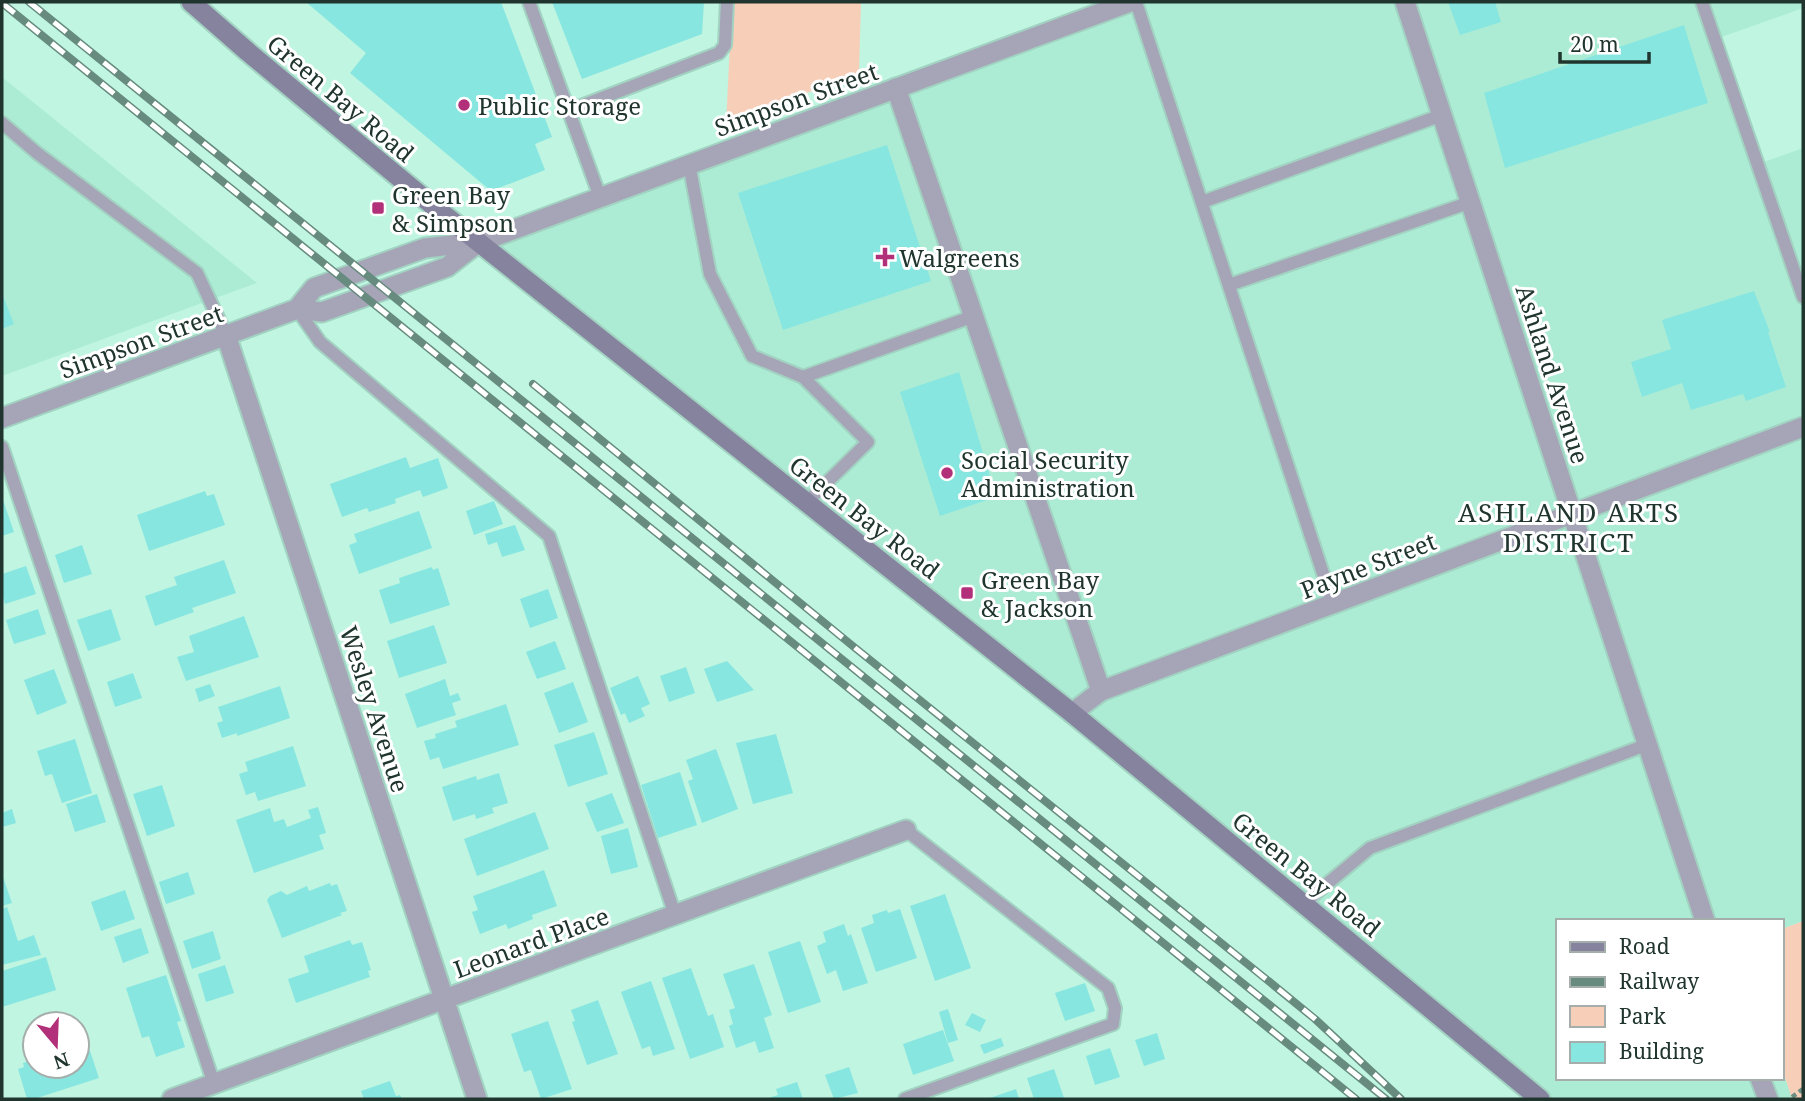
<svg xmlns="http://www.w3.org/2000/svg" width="1805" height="1101" font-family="'Noto Serif',serif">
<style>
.built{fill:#acecd5}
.green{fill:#f7cfb9}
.building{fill:#88e6e0}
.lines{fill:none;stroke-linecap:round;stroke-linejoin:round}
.service-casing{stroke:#a2d2c1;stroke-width:16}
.minor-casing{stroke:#a2d2c1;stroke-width:23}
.tertiary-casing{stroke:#a2d2c1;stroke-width:23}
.secondary-casing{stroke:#a2d2c1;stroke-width:23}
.path{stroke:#6b8f82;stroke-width:4.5;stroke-dasharray:5 3.5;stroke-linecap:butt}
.service{stroke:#a6a4b7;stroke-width:12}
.minor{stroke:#a6a4b7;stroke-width:19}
.tertiary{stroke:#a6a4b7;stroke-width:19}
.secondary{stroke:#86839f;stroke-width:19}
.rail-casing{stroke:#678b7e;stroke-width:8}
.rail{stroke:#fff;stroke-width:5;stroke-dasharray:16;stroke-linecap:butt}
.poi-dot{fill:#b23079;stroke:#fff;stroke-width:2.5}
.labels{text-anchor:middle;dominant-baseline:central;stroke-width:6;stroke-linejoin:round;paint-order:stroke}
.street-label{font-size:24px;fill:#20352e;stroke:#fff}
.poi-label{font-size:24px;fill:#20352e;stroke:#fff;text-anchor:start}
.neighbourhood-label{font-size:26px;letter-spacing:2px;fill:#20352e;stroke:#fff}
</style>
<rect width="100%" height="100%" fill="#bff5e1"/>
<!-- built -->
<g class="built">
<polygon points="1130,2 1803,2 1803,8 1716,39 1758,164 1803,148 1803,921 1782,929 1782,921 1558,921 1558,1078 1782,1078 1782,1068 1792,1099 1540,1099 480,242"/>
<polygon points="2,77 257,283 2,376"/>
</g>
<!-- green -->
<g class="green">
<polygon points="732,2 861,2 859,73 726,124"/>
<polygon points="1803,921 1803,1099 1792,1099 1782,1068 1782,929"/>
</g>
<!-- building -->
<g class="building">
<polygon points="306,2 501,2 552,137 535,144 545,170 491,191 350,73 366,53"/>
<polygon points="552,2 704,2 702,34 582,79"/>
<polygon points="1448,2 1495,2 1501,22 1460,35"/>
<polygon points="1684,25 1708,103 1505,168 1484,93"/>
<polygon points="887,145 931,281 783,330 738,193"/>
<polygon points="1754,291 1770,332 1768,332 1786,387 1746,401 1743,394 1691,410 1682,383 1642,397 1631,362 1671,349 1662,320"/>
<polygon points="2,293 14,324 2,329"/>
<polygon points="959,372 996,497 940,516 900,392"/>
<polygon points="406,457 410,468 438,458 448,488 423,497 420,490 395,499 396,503 369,512 367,508 342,517 330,484"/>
<polygon points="205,491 207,496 214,494 225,525 149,551 137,515"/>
<polygon points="2,497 14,532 2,536"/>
<polygon points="494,501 503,524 474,535 466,511"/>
<polygon points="419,511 432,548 359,574 349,545 357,542 354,534"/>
<polygon points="515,525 525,550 502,557 497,542 488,545 485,534"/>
<polygon points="82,545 92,574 64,583 55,555"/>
<polygon points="224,560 236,593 192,608 194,612 155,626 145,596 177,585 174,577"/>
<polygon points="26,566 36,594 5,604 2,594 2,574"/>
<polygon points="432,567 433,570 438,568 450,605 390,624 379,590 400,583 399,578"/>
<polygon points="548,589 558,618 530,628 520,599"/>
<polygon points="38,609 46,634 14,644 6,620"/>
<polygon points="111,609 121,640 88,651 77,620"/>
<polygon points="244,616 259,657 186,681 177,657 194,652 189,636"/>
<polygon points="434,625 447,663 399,678 387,641"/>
<polygon points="555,641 566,669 537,679 526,652"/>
<polygon points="727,661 754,690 717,702 704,669"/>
<polygon points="686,667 695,693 669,702 660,676"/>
<polygon points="54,669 67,703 37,715 24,680"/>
<polygon points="133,673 142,698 115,707 107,682"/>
<polygon points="638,676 650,704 641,708 645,716 629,723 625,713 621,715 610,688"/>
<polygon points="445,679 450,696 458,693 461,700 452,703 456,715 417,728 405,694"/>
<polygon points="573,682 588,722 559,733 544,693"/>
<polygon points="210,684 215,696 199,702 195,689"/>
<polygon points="280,686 290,718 237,736 237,733 222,738 217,723 223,721 218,707"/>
<polygon points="506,704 519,745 443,769 439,757 430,760 424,741 436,738 435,734 457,727 455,721"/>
<polygon points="594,732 608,774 568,787 554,745"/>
<polygon points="776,734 793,793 753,804 736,743"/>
<polygon points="75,739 92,793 62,803 52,774 45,776 37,751"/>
<polygon points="293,746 306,786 258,801 255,792 246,795 239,774 248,771 245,762"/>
<polygon points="716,749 738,809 702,823 688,781 693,779 686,760"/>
<polygon points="680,772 697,825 658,838 641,785"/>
<polygon points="499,773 508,803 492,808 494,813 476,819 475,814 453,821 442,787 476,776 477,780"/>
<polygon points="162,785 175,826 147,836 133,794"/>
<polygon points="612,793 624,823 597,832 585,803"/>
<polygon points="97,794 106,822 75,832 66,804"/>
<polygon points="318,807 326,833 319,835 324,849 254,873 236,820 270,808 274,822 284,819 287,827 311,818 308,810"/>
<polygon points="12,809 16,823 2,827 2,813"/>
<polygon points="535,812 549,849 477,876 464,839"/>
<polygon points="628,828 638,867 611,874 601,836"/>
<polygon points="544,870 557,906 532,915 533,919 508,929 506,924 480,934 472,912 478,910 473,896"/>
<polygon points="188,872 195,894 166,904 159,882"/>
<polygon points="2,874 12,903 2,906"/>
<polygon points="330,883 331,886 337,884 347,911 340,913 342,915 282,938 267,900 270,896 281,891 287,895 307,886 309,891"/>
<polygon points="125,890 135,919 101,931 91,902"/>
<polygon points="945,894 971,968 935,981 910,906"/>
<polygon points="7,907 18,941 34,935 41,955 2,965 2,909"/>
<polygon points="900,909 917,958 876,972 861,928 874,923 872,915 887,910 888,913"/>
<polygon points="844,924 848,936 851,934 868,983 843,991 836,970 827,974 817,946 826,942 823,932"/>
<polygon points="141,928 149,953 123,963 114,937"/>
<polygon points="213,931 221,959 192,969 183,941"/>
<polygon points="350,940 352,945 362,942 371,970 368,971 370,977 296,1003 288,979 309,972 304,956"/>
<polygon points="800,941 821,1002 788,1013 768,952"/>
<polygon points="46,957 56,990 2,1007 2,971"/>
<polygon points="754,964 772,1015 764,1018 774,1048 759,1053 755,1041 736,1048 729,1026 733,1024 729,1010 735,1008 723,974"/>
<polygon points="225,965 234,993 206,1002 198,974"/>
<polygon points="691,968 708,1016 713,1014 724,1047 690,1059 662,978"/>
<polygon points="166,975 181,1021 177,1022 185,1047 156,1057 149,1036 142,1038 126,988"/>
<polygon points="651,981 675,1049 653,1056 650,1046 642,1049 621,992"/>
<polygon points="1085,983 1095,1011 1065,1021 1055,993"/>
<polygon points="598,1000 618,1054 587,1065 572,1022 575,1021 571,1010"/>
<polygon points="948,1009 958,1040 948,1043 939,1012"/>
<polygon points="972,1013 986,1020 980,1032 965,1025"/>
<polygon points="548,1021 572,1089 541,1099 531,1070 524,1072 511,1034"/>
<polygon points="943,1030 954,1061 913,1075 903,1044"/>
<polygon points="1157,1033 1165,1059 1144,1066 1135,1040"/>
<polygon points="1001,1038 1004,1046 984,1054 980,1045"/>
<polygon points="86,1039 99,1078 34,1099 27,1099 18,1069 24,1067 23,1063 35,1059 35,1066 77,1066 77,1043"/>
<polygon points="1110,1048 1120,1077 1095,1085 1086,1056"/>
<polygon points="849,1067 858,1093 834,1099 825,1075"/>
<polygon points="1054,1069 1064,1098 1034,1099 1027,1078"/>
<polygon points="390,1081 396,1096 400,1095 402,1099 364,1099 361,1091"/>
<polygon points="797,1082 803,1099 765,1099 778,1095 776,1089"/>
<polygon points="1016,1089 1019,1099 987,1099"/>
</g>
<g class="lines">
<!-- service casing -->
<g class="service-casing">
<g id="service">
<polyline points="529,2 600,197"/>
<polyline points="1136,2 1333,604"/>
<polyline points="1702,2 1803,297"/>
<polyline points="568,111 719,53 725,45 727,2"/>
<polyline points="2,123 37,153 197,273 226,335"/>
<polyline points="689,164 710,274 752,356 803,377 868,442 807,502"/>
<polyline points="1202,202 1442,115"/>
<polyline points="1229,285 1471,202"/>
<polyline points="297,309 320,342 549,536 675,915"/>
<polyline points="803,377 974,316"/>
<polyline points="2,447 214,1084"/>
<polyline points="1304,903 1370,848 1646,745"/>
<polyline points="905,1099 1113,1024 1115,1008 1108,988 906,830"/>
</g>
</g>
<!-- minor casing -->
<g class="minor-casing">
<g id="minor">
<polyline points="1405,2 1705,921"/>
<polyline points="896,88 1101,691"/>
<polyline points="226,335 477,1099"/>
<polyline points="1072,713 1101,691 1803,427"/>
<polyline points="1760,1078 1768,1099"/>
<polyline points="172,1099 906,830"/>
</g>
</g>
<!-- tertiary casing -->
<g class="tertiary-casing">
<g id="tertiary">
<polyline points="297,309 314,288 425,248 480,242 1130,2"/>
<polyline points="2,418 297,309 322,312 447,267 479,242"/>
</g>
</g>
<!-- secondary casing -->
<g class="secondary-casing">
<polyline id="secondary" points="191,2 248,52 443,214 1072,713 1540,1099"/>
</g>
<!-- path -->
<polyline class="path" points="1792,1097 1803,1089"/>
<!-- service -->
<use href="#service" class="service"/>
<!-- minor -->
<use href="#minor" class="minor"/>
<!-- tertiary -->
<use href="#tertiary" class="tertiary"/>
<!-- secondary -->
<use href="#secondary" class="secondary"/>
<!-- rail casing -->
<g class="rail-casing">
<g id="rail">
<polyline points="29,2 1386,1099"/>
<polyline points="2,3 1356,1099"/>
<polyline points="533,384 854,647 1266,979 1315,1019 1401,1099"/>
</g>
</g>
<!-- rail -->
<use href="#rail" class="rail"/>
</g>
<!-- markers -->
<g class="poi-dot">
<circle cx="464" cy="105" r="7"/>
<rect x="371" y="201" width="14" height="14" rx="3.5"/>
<path d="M881.5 246.5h7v7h7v7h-7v7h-7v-7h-7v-7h7z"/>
<circle cx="947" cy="473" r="7"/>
<rect x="960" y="586" width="14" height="14" rx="3.5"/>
</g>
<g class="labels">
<!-- street labels -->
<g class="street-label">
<text transform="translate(341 98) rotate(40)">Green Bay Road</text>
<text transform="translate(796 99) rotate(-20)">Simpson Street</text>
<text transform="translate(141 341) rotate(-20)">Simpson Street</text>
<text transform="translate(1553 374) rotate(72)">Ashland Avenue</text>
<text transform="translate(865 517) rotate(38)">Green Bay Road</text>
<text transform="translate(1368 565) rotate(-21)">Payne Street</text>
<text transform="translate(375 709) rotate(72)">Wesley Avenue</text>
<text transform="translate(1307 874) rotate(39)">Green Bay Road</text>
<text transform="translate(531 942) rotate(-20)">Leonard Place</text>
</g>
<!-- poi labels -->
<g class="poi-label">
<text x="478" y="105">Public Storage</text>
<text x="392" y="194">Green Bay<tspan x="392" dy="28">&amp; Simpson</tspan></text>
<text x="899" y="257">Walgreens</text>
<text x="961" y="459">Social Security<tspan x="961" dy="28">Administration</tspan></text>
<text x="981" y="579">Green Bay<tspan x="981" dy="28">&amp; Jackson</tspan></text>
</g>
<!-- neighbourhood labels -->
<g class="neighbourhood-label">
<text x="1569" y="512">ASHLAND ARTS<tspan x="1569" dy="30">DISTRICT</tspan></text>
</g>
</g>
<!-- border -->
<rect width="1805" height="1101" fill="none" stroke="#20352e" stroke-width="7"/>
<!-- legend -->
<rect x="1556" y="919" width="228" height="161" fill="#ffffff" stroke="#a6aeab" stroke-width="2"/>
<rect x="1570" y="942" width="35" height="10" fill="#86839f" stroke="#a6aeab" stroke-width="2"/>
<text x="1619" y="954" font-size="21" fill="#20352e">Road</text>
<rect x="1570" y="977" width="35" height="10" fill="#678b7e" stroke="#a6aeab" stroke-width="2"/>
<text x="1619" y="989" font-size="21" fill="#20352e">Railway</text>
<rect x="1570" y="1006" width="35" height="21" fill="#f7cfb9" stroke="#a6aeab" stroke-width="2"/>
<text x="1619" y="1024" font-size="21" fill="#20352e">Park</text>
<rect x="1570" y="1042" width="35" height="21" fill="#88e6e0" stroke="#a6aeab" stroke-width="2"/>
<text x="1619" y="1059" font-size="21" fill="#20352e">Building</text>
<!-- north arrow -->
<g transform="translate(56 1045) rotate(161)"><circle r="33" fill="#ffffff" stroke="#a6aeab" stroke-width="2"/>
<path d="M0-5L12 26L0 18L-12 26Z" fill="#b23079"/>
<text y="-10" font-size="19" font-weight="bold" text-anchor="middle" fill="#20352e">N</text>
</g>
<!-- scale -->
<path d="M1560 52v10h89v-10" fill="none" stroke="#20352e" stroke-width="3.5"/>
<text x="1570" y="52" font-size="21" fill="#20352e" stroke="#ffffff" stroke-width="5" paint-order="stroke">20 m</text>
</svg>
